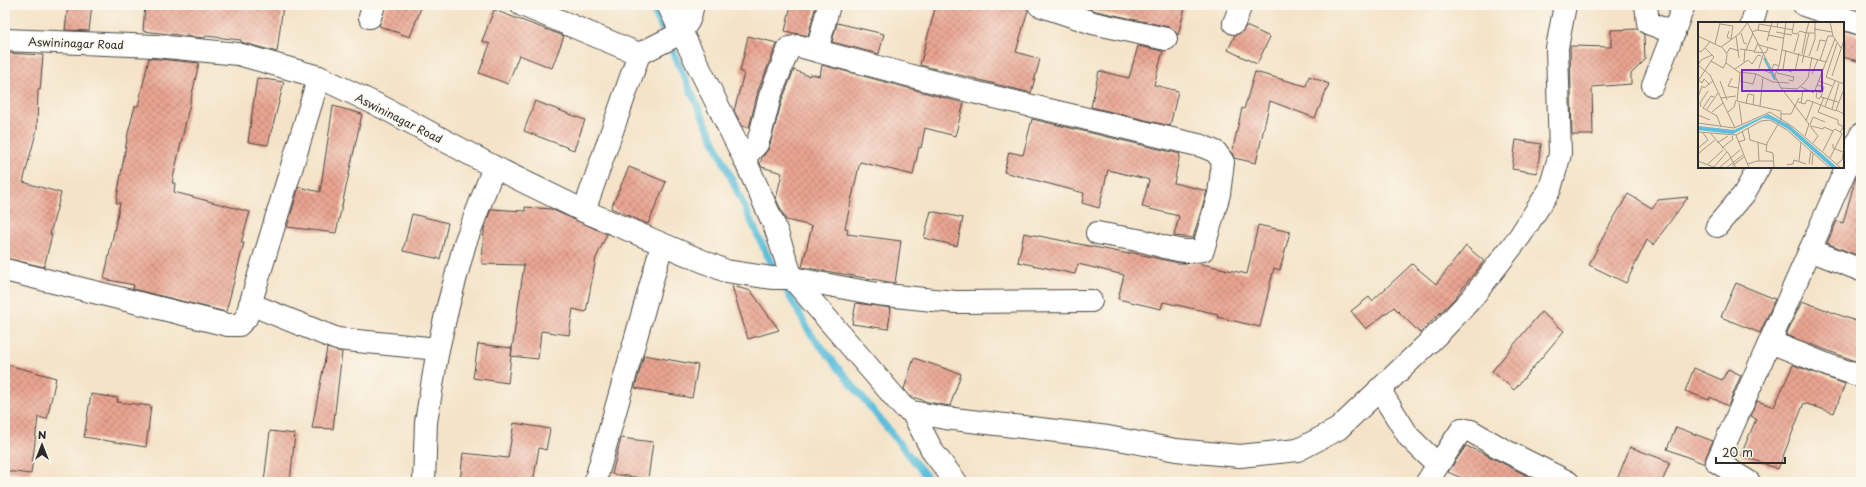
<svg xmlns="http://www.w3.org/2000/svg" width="1866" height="487" font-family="'Playpen Sans',sans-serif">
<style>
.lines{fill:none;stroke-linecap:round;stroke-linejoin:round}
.stream{stroke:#5dbfdb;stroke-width:7}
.building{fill:url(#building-cross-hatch)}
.minor-casing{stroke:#494743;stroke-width:24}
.minor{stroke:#fff;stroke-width:22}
.labels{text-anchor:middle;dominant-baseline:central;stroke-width:3.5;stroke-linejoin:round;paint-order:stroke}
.street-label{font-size:11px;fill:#2b2b2b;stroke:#fbf7ec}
.inset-river{fill:none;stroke:#5dbfdb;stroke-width:2}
.inset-road{fill:none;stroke:#a49989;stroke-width:1}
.view{fill:#7b2cbf;fill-opacity:0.15;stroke:#7b2cbf;stroke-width:2}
.inset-edge{fill:none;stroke:#2b2b2b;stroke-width:2}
</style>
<defs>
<pattern id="building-cross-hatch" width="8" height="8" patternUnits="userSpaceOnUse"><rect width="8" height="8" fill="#eaa491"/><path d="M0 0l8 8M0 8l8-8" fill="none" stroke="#be8677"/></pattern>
</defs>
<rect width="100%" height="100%" fill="#fbf7ec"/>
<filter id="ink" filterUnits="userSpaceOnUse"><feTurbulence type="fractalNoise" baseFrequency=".025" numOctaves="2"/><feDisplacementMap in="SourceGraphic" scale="8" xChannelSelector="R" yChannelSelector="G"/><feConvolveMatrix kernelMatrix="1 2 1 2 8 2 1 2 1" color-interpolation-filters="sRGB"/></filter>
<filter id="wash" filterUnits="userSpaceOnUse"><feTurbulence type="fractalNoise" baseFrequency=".012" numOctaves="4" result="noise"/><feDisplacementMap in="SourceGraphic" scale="16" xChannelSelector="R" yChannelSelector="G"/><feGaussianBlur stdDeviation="0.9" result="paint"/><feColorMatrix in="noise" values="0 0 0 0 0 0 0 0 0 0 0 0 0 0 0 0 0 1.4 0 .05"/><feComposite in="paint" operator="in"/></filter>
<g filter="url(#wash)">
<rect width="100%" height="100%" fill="#f4e3c8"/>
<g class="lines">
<!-- stream -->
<polyline class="stream" points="651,5 765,251 810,333 931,482"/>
</g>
<g id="blocks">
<!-- building -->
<g class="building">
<polygon points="68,5 92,5 89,31 65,30"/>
<polygon points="145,5 283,5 277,52 241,42 241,40 206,36 205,38 143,31"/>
<polygon points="386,5 422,5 410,37 379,26"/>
<polygon points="791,5 816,5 808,36 785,31"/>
<polygon points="936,5 1027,5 1028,10 1016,52 1040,59 1031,93 920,65"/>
<polygon points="1079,5 1174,5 1185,8 1178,35 1174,30 1169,27 1096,11"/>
<polygon points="494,10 564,36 552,68 519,55 508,84 479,73 490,44 482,41"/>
<polygon points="837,23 884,34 879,54 832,42"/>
<polygon points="1246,26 1270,37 1257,64 1228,50 1235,35 1242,32"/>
<polygon points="1638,29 1644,35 1645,60 1631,74 1631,84 1592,87 1593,135 1572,135 1570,46 1611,47 1611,30"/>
<polygon points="1843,31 1861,36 1861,62 1843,57"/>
<polygon points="748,36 777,43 758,91 749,128 742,126 734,111 744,73 740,72"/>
<polygon points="1138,46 1163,51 1154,85 1178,91 1170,126 1091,107 1099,71 1129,78"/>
<polygon points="5,53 43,55 40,90 38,89 37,129 23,182 61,193 50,234 52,235 44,267 5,258"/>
<polygon points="149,58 199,63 172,183 175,183 174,192 250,212 241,243 244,243 226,312 133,289 134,285 104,279 120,203 116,203 128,133 135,106 138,106"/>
<polygon points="822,65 964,103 955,136 925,128 921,148 919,147 913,175 860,162 845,228 848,229 847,234 901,241 895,283 802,267 812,226 786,220 776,199 782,173 762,167 760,164 762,158 769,148 782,100 794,70 809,76 810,74 820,76"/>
<polygon points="1255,72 1306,86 1309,76 1329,84 1315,118 1270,101 1256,163 1234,158 1232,153 1242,108 1244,109"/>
<polygon points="257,78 284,82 268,145 248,142"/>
<polygon points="535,101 585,120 574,150 524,131"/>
<polygon points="333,106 362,114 336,233 287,227 299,187 320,192"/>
<polygon points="1032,119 1180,154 1174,183 1207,191 1193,238 1174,236 1179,216 1142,207 1149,180 1146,179 1108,170 1099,208 1082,203 1084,193 1004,172 1009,152 1023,155"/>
<polygon points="1516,140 1541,144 1537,173 1512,169"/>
<polygon points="629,167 666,182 648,224 611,208"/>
<polygon points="1856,177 1861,177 1861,257 1827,243 1837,221 1843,223"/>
<polygon points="1628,194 1652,208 1658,200 1688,197 1653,245 1647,240 1626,283 1589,265 1604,235"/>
<polygon points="525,207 551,209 607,234 596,258 586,312 573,309 569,335 541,331 538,359 511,356 524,265 482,264 484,229 491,209 525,211"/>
<polygon points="931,211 963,218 957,246 924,238"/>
<polygon points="412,214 448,223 440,259 403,251"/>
<polygon points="1258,225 1290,232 1280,270 1274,268 1260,327 1217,317 1218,314 1163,302 1161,309 1118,299 1124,275 1078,264 1075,274 1018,262 1024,233 1129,254 1129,252 1178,263 1197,263 1247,274"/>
<polygon points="1466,246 1484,261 1454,299 1420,333 1394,307 1366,329 1351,311 1369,297 1372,301 1412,264 1436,284"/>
<polygon points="1736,283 1775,299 1760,333 1721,317"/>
<polygon points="732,286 751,291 779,330 748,339"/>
<polygon points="1802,301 1861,323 1861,363 1786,335"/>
<polygon points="856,303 891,308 888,329 852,324"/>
<polygon points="1541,312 1564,331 1514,390 1492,371"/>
<polygon points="478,344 512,348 508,383 473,378"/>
<polygon points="327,348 342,352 333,429 312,428"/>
<polygon points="644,355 698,365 692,398 635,388"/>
<polygon points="914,358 961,374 950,406 928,402 910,396 904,389"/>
<polygon points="5,364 56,378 47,419 38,417 31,474 5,471"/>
<polygon points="1793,365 1845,384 1834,413 1804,403 1778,469 1741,455 1756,419 1751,416 1757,401 1774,407"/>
<polygon points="1694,368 1722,380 1728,369 1741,375 1728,406 1710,397 1709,400 1685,391"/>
<polygon points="91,394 118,398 117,402 151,406 146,447 84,437"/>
<polygon points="514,423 550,429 546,450 539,448 533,482 460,482 463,453 508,458"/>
<polygon points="1676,427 1713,441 1706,457 1705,464 1667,449"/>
<polygon points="270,431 295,434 290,482 264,482"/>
<polygon points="621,438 653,442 648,479 612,474"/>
<polygon points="1466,446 1487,455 1539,482 1470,482 1448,472"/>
<polygon points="1630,447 1670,462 1662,482 1616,482"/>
</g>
</g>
</g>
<g filter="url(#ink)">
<use href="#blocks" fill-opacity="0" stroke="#494743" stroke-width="1"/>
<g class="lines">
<!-- minor casing -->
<g class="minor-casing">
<g id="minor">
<polyline points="522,5 639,54 681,33 689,20 693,5"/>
<polyline points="668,5 744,158 775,227 792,278 903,407 912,412 945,418 1108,437 1176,450 1240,456 1298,450 1338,429 1441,331 1472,298 1520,236 1550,189 1560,154 1557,48 1565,5"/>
<polyline points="1039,5 1093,23 1166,39"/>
<polyline points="1646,5 1648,23 1674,33"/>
<polyline points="1804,5 1861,24"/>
<polyline points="370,17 374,5"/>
<polyline points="1234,23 1241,5"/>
<polyline points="1752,23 1757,5"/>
<polyline points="5,40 156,46 238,54 319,77 384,108 494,167 584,211 726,271 772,278 792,278 877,294 933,300 956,302 1091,301"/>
<path d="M817,51L973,92L1202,146L1216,152L1223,162L1219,194L1203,250C1182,254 1163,246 1143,241C1128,238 1112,236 1097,233"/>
<polyline points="1653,85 1684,5"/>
<polyline points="744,158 757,144 761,132 770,96 789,48 799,46 817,51 829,5"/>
<polyline points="584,211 639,54"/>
<polyline points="1717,226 1744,194 1759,167"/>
<polyline points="1810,250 1861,270"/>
<polyline points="5,270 228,325 239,325 246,318 319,77"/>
<polyline points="250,304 337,339 438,349"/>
<polyline points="1770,342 1830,366 1861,376"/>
<polyline points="1379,389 1409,437 1438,465 1462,429 1471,431 1502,449 1568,482"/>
<polyline points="912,412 933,452 956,482"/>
<polyline points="596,479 662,245"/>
<polyline points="424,482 426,422 438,349 448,306 465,243 494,167"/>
<polyline points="1427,482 1438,465"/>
<polyline points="1749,482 1717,462 1861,134"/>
</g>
</g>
<!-- minor -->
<use href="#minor" class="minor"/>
</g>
</g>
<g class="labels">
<!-- street labels -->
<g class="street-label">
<text transform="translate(76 43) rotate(2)">Aswininagar Road</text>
<text transform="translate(399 118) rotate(27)">Aswininagar Road</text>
</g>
</g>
<!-- overview -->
<g transform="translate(1698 22)">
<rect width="146" height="146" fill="#f4e3c8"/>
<path d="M70,92L91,103L140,146H134L90,107L72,97L65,96L35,112L0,108V104L36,108Z" fill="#5dbfdb"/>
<path class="inset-river" d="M66,36L77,58"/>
<path class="inset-road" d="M49,0L83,66L99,67L105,62L110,56L114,35M88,0L84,28L128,40L137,17M96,0L94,11L99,12L102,9L108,11L111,0M132,0L135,14L143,26M22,2L35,4L33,17L29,15L31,9M79,5L95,8M116,7L134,10M60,8L61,2L79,5L80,0M54,10L59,8L71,10M78,10L94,13M43,11L46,21L49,22M70,13L85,16M0,14L23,25L41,12L50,0M38,14L41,36M69,19L74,0M60,21L56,30L68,31L70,26M139,21L128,55L146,62M17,22L22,1M61,23L79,28M24,25L29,32L28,41L42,51L39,79L83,89V97L69,121L68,129L75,131L76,146M7,26L16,35L13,39L25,46L28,41M42,27L56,29M0,28L3,30L12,20M48,28L55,11M88,28L85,47L94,50M119,29L122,18L128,19M96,30L101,12M29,31L32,26L41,29M104,32L108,11H116M111,34L117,17V0M122,38L130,14H135M46,40L47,27M104,41L111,11M0,43L12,53L37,106M0,43L3,38L14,33M81,44L84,28M37,47L50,38L54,42L60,33L63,34M63,47L72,51L76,42L81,44L76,55M60,49L65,33M97,49L101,31M42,50L58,52L75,60L91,61M79,51L96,55L95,59L91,58M114,52L120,37M134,54L146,18M34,56L30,64L40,66M0,58L4,61L6,57L11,62M0,59L13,39M22,59L29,78M42,59L55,62L58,52M121,59L134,64M119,63L126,65L123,75L140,80M103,65L116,71M83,66L111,102L107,114M146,67L138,88L146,92M119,70L118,75L121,77L123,74M123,71L117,68L128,40M0,75L4,64L6,66L15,59M16,75L13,74L5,86L19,94L23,105M126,75L120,90L140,98V102L146,105M23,76L38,74M100,80L107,82L109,78L115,80M41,81L44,102M103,81L105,68M48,82L50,72L56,73L55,83M62,84L65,55M127,84L137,59M3,85L2,81L10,69M9,87L20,71M134,87L141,61M14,90L25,81M30,90L36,85L38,78M83,92H93L101,76M0,93L12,98M108,99L115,80L138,89M0,101L36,106L72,90L95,105L143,146M112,103L115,95L127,100M112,104L120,114L115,121M113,104L125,107L126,105L135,109M50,106L52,118L69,123M0,110L38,113L63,99L72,98L89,108L132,146M13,112L31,132L38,146M38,113L51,146M40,120L47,118L44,109M19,121L30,114M60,121L61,139M135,122V126L145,130M0,126L10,118L5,111M24,126L35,117L34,114M125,129L135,109L137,107L142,110L146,104M1,131L17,118M132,136L144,112L142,110M0,139L18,146M101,139L103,120M10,142L25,128M50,142L59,139H76M111,142L113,129M139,142L144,138L146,125M89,143L95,142L96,138L108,142M114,143L115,131M34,144L46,135M16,145L29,130M21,146L42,128M28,146L45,133"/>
<path class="view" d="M44,48H124V69H44Z"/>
<rect width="146" height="146" class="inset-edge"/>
</g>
<!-- margin -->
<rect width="1866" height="487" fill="none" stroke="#fbf7ec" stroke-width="20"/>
<!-- north arrow -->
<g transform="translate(42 445)" stroke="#fbf7ec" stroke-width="3" paint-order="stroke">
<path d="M0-3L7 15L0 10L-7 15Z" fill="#2b2b2b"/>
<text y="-6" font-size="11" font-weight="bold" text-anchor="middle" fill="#2b2b2b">N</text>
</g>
<!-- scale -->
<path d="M1716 457v6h69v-6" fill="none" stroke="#2b2b2b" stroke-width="2"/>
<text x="1722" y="457" font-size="12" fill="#2b2b2b" stroke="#fbf7ec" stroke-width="3" paint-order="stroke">20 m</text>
</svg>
